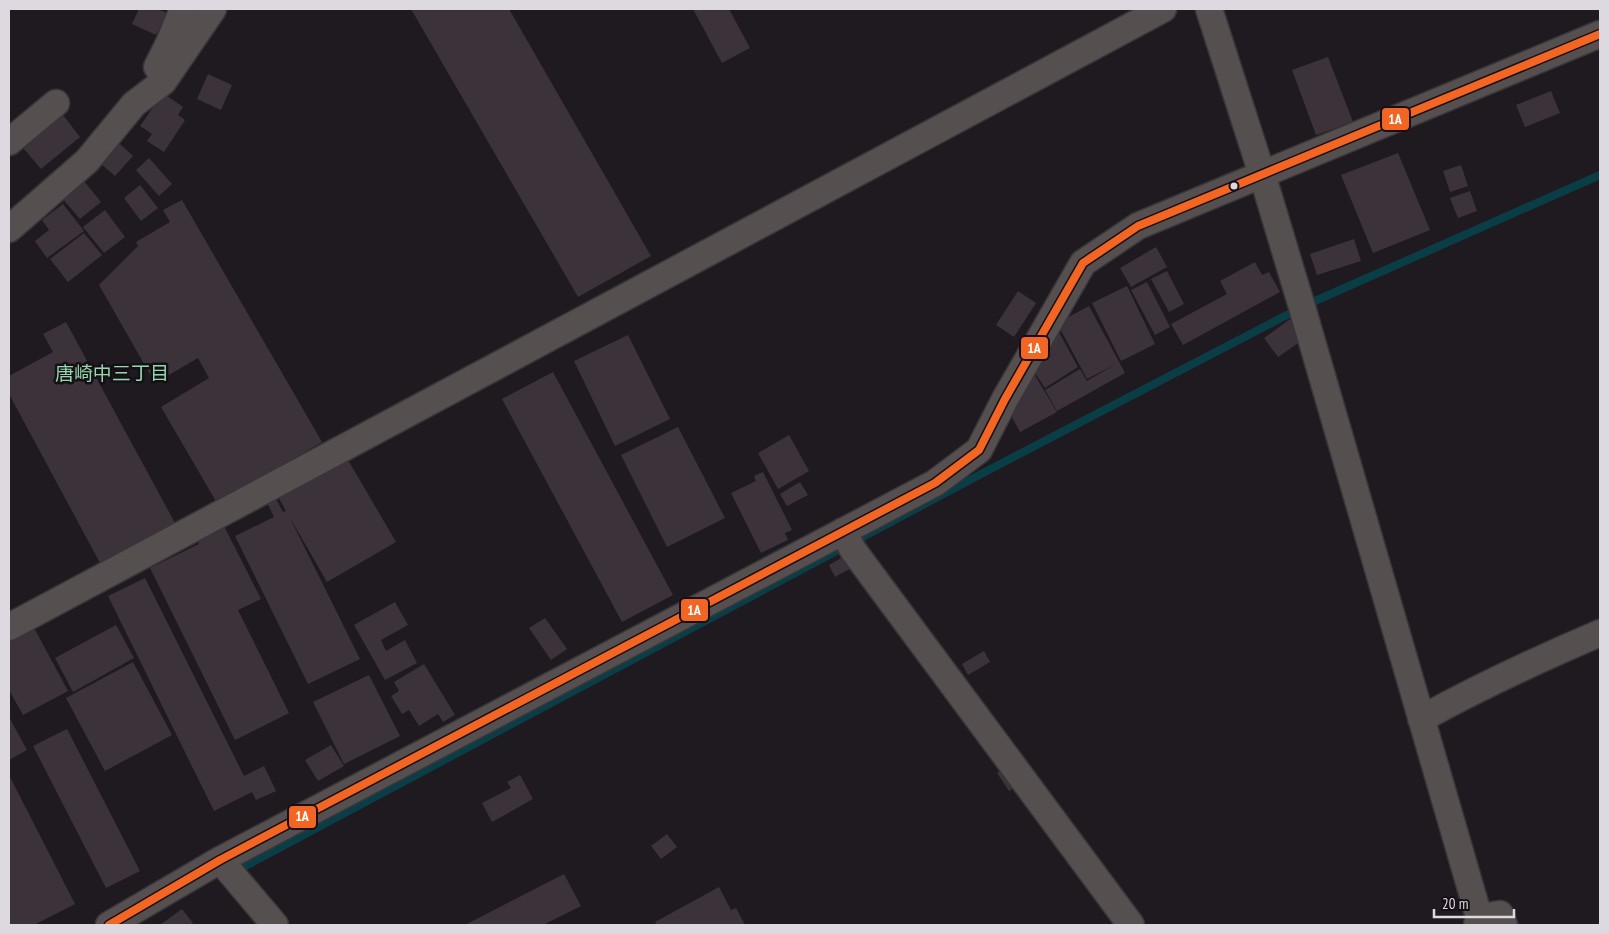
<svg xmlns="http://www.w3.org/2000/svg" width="1609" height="934" font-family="'PT Sans Narrow','Noto Sans JP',sans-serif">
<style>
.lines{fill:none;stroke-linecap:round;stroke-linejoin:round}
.stream{stroke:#0a3e47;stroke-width:8}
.building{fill:#3c333a}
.minor-casing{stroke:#39363a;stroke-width:29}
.minor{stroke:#55504f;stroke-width:26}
.bus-1-casing{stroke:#170f18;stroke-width:11}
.bus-1{stroke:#f26522;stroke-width:8}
.bus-dot{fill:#ded9e0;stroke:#170f18;stroke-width:2}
.labels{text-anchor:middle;stroke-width:5;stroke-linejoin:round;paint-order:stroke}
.neighbourhood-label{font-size:19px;fill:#93daa8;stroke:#170f18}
.line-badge{stroke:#170f18;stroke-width:2}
.badge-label{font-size:14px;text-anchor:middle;font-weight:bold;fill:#fff}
</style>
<rect width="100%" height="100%" fill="#1f1a20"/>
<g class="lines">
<path class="stream" d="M236 871 983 473 1306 305 1600 175"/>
</g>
<path class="building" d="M139 9H157L167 13 156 35 132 24Z
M411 9H509L651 256 578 297Z
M693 9H729L750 48 722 63Z
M1328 57 1353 122 1316 135 1292 70Z
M208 74 232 85 221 110 197 99Z
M1551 91 1560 113 1525 127 1516 105Z
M163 93 183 107 178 115 185 120 164 152 147 141 152 134 140 126Z
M59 110 80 137 41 169 19 143Z
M119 143 133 156 115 176 100 163Z
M1398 153 1430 230 1373 253 1341 175Z
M149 158 172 184 159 196 136 170Z
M1461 165 1468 186 1450 192 1443 171Z
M83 180 101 202 80 219 62 198Z
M140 185 158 208 141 221 124 198Z
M1470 191 1477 211 1458 218 1450 198Z
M182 200 322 442 217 503 161 407 209 378 198 358 155 383 99 285 138 246 136 242 170 222 163 210Z
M63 204 84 231 47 258 35 241 49 230 42 220Z
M105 210 125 237 104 253 83 227Z
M84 233 102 255 68 282 50 259Z
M1354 239 1361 261 1317 275 1310 254Z
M1156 247 1167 267 1131 287 1120 268Z
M1255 262 1262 275 1269 272 1280 292 1183 345 1171 324 1227 294 1220 281Z
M1167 271 1184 304 1169 312 1151 279Z
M1147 282 1170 327 1155 335 1131 290Z
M1127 286 1155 344 1121 361 1092 303Z
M1018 291 1036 303 1014 337 996 325Z
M1089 306 1125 373 1057 411 1045 390 1080 369 1087 381 1116 364 1087 379 1057 323Z
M1293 317 1307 337 1278 357 1264 338Z
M66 322 175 523 100 563 9 394V376L53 352 43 334Z
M1055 325 1078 367 1045 388 1031 367Z
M628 335 670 419 615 446 574 361Z
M1031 369 1057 412 1020 432 1008 410Z
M553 372 673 595 622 622 502 399Z
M678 427 725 518 667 547 621 455Z
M789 435 809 471 778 489 758 453Z
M344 453 396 542 327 582 289 516 360 659 308 684 235 536 274 517 267 502 275 497 283 512 286 511 276 493Z
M763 472 792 530 785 533 788 540 761 553 731 493 756 481 754 476Z
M800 482 808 495 787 506 780 494Z
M221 520 261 599 238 610 289 713 235 740 150 568 199 544 194 533Z
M850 553 857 565 835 577 829 565Z
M145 578 244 776 264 766 276 791 256 800 252 792 214 811 108 596Z
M395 602 408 625 381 640 386 651 405 640 417 663 385 680 354 625Z
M545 618 567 649 551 660 529 628Z
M116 625 134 658 73 692 55 658Z
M33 626 68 691 23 715 9 690V639Z
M984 651 990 662 968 675 962 664Z
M133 662 172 735 105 771 66 698Z
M424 664 455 715 443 722 438 714 419 726 409 710 402 714 391 696 399 691 394 682Z
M369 675 400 736 344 764 313 702Z
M9 717 27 750 9 760Z
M67 729 140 871 106 888 33 746Z
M331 745 344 766 318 781 305 760Z
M1009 764 1022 781 1009 791 997 773Z
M9 775 75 904 34 925H9Z
M520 775 533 799 492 822 482 803 511 788 507 782Z
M667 834 677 847 661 859 651 846Z
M564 874 581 906 543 925H465Z
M719 887 731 910 736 908 745 925H657L655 922Z
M182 909 193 923 190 925H160Z"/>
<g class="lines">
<defs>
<path id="minor" d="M1209 9 1262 174 1302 307 1479 917 1477 925
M157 67 169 43 183 9
M9 142 56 103
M9 229 87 161 134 104 163 82 213 9
M843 531 853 550 1131 925
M9 627 1163 9
M1421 719C1479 687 1539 659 1600 633
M220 860 275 925
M1479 917 1500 914 1504 925
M109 925 220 860 935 483 979 450 1005 399 1083 263 1138 226 1600 34"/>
</defs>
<use href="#minor" class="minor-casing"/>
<use href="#minor" class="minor"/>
<defs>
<path id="bus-1" d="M109 925 220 860 935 483 979 450 1005 399 1083 263 1138 226 1600 34"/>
</defs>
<use href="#bus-1" class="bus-1-casing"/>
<use href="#bus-1" class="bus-1"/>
</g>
<circle class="bus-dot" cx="1234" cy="186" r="4.5"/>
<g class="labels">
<g class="neighbourhood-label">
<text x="112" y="380">唐崎中三丁目</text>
</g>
</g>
<g class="line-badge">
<rect x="1381" y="107" width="29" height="24" rx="5" fill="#f26522"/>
<rect x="1020" y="336" width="29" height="24" rx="5" fill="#f26522"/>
<rect x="680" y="598" width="29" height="24" rx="5" fill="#f26522"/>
<rect x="288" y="805" width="29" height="24" rx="5" fill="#f26522"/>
</g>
<g class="badge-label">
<text x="1395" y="124">1A</text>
<text x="1034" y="353">1A</text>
<text x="694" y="615">1A</text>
<text x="302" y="821">1A</text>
</g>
<rect width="1609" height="934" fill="none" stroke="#ded9e0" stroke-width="20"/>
<path d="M1434 909v8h80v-8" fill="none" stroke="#ded9e0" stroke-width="2.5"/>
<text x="1442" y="909" font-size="15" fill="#ded9e0" stroke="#170f18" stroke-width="4" paint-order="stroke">20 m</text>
</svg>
